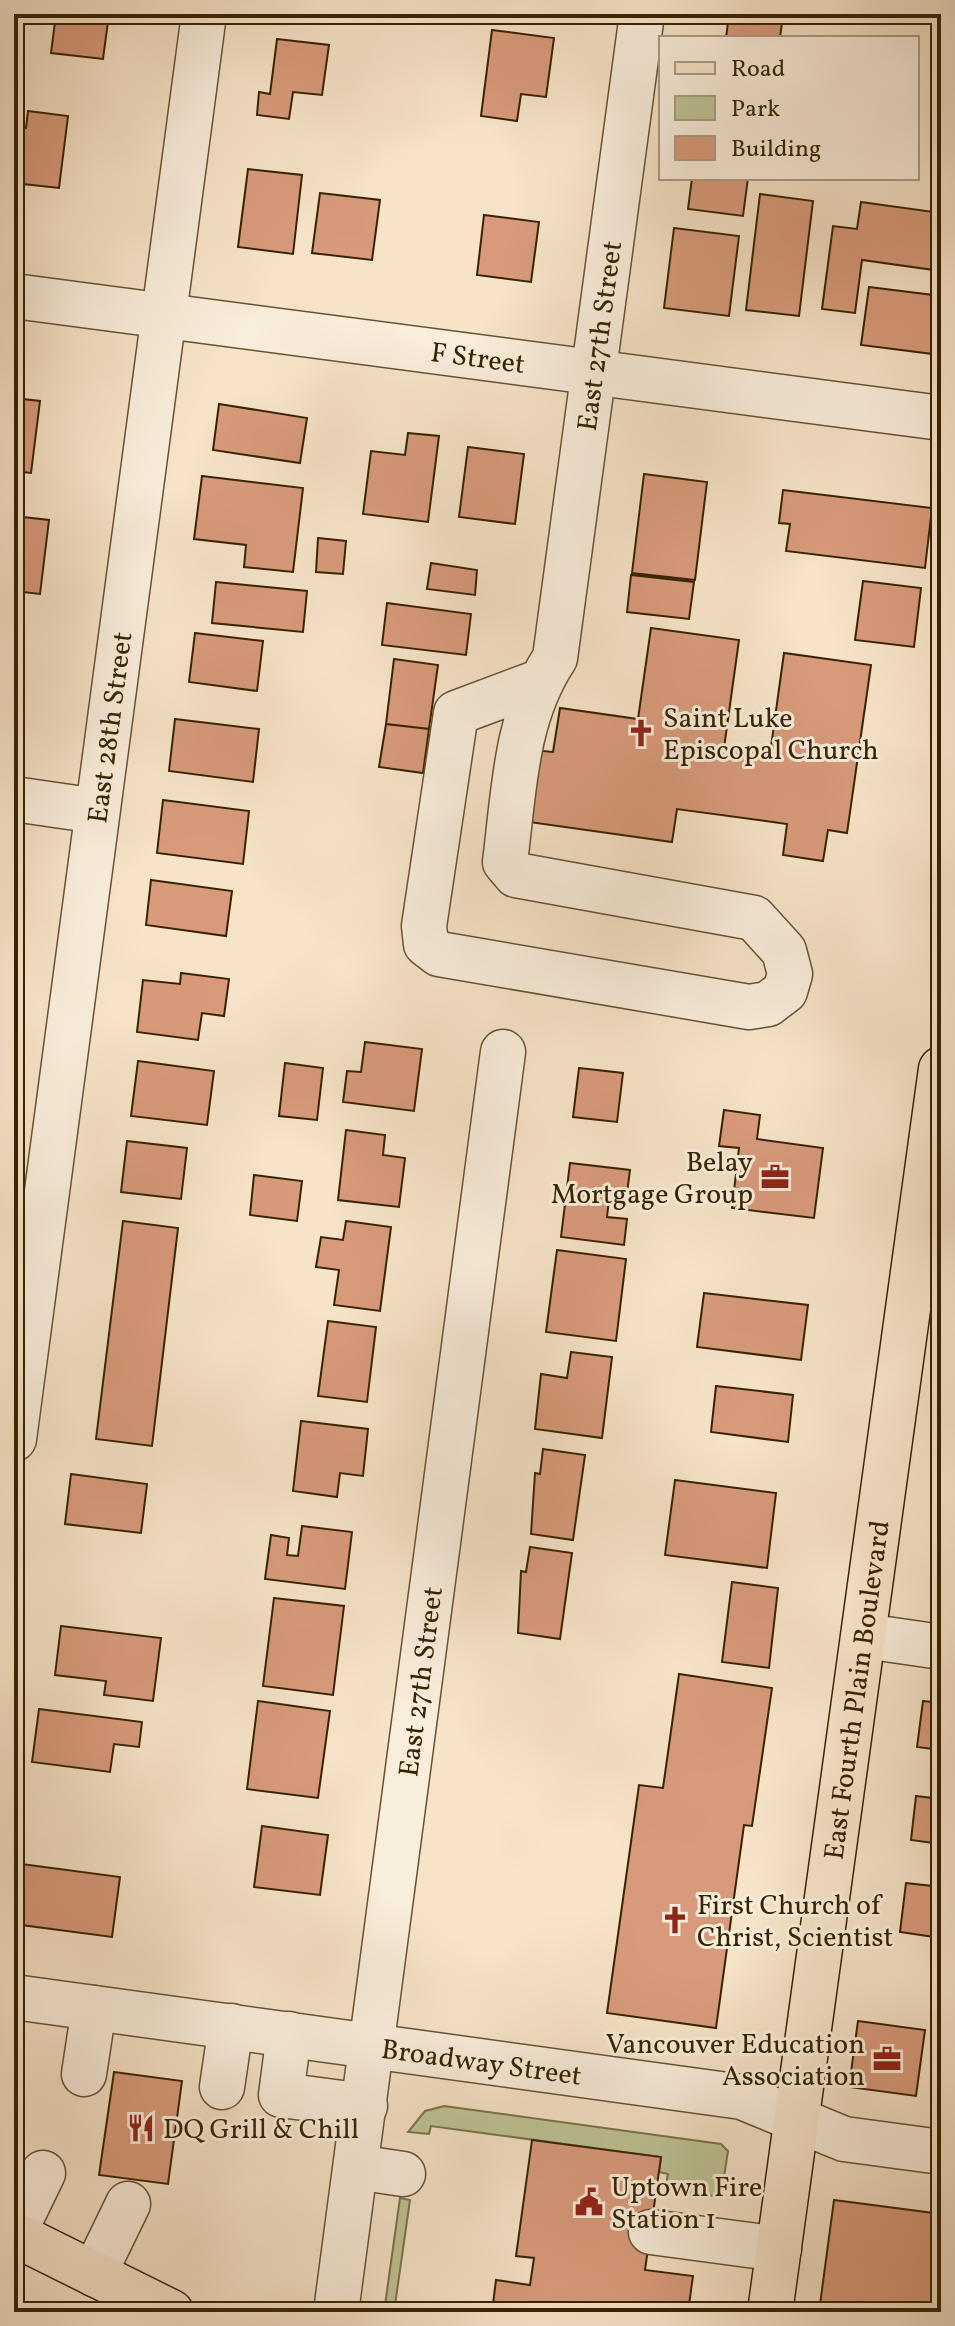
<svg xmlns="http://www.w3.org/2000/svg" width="955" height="2326" font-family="Vollkorn,serif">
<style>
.green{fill:#bec394;stroke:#7a734a;stroke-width:2}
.building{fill:#d89a7b;stroke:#372301;stroke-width:2}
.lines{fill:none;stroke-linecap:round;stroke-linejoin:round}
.minor-casing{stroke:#675333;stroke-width:47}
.major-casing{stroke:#372301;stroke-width:47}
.minor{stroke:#f9eddb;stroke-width:44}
.major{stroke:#f6e3c8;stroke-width:44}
.labels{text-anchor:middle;stroke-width:6;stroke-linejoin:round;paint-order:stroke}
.street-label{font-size:28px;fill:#372301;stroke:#f9eddb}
.poi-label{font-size:28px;fill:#372301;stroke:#f9eddb;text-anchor:start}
</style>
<rect width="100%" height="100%" fill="#f6e3c8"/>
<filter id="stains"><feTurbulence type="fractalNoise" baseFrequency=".0025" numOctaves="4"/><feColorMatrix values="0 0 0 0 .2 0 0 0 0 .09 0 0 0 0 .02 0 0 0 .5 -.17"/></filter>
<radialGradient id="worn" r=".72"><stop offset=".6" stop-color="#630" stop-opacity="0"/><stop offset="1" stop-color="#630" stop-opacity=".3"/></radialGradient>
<path class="green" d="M444 2106 721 2144 728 2151 721 2197 665 2189 668 2174 659 2172 661 2157 431 2126 429 2134 408 2132 425 2111Z
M400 2198 410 2200 394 2312H384Z"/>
<path class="building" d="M56 14H109L103 59 51 53Z
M729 14H783L780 38H726Z
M492 30 554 38 546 97 521 94 517 121 481 116Z
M277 39 329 45 322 95 293 92 289 119 257 115 259 92 270 94Z
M28 111 68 116 59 188 14 183V127L26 128Z
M248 169 302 175 293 254 238 247Z
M692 178H748L743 216 688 209Z
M320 193 380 200 372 260 312 253Z
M760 194 813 201 799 316 746 310Z
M861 202 941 213V271L862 260 855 313 822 309 833 226 857 229Z
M484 215 539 222 531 282 477 275Z
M674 228 739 236 729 316 664 308Z
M869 287 941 296V355L861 345Z
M14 398 40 401 31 473 14 471Z
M219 404 307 418 300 463 213 450Z
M408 433 439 436 428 522 363 514 371 451 405 455Z
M468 447 524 454 515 524 459 517Z
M644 474 707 482 695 580 632 573Z
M202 476 303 488 293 572 244 567 246 545 194 539Z
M783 490 932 508 925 568 786 551 790 524 779 523Z
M14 516 49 520 40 594 14 591Z
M318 538 346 541 343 574 316 572Z
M431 563 477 570 475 595 427 589Z
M631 575 694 582 689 619 627 612Z
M863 581 921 588 914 647 855 640Z
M216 582 307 591 303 632 212 623Z
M387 603 471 614 466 655 382 645Z
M651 628 739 640 724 748 770 754 784 653 871 665 847 833 828 830 823 861 783 855 787 824 677 809 672 842 522 821 532 750 553 752 560 708 638 719Z
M195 633 263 641 257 691 189 682Z
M394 659 438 665 429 729 386 724Z
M175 719 259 729 253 782 169 771Z
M386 724 429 729 423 773 379 767Z
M163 800 249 811 243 864 157 853Z
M151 880 232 891 226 936 146 925Z
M181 973 229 979 224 1016 202 1013 198 1040 137 1032 143 980 180 984Z
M365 1042 422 1049 414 1111 343 1102 347 1071 361 1072Z
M138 1061 214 1071 207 1125 131 1116Z
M285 1063 323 1068 317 1120 279 1116Z
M579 1068 623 1073 617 1122 573 1117Z
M724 1110 760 1115 757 1139 823 1148 814 1218 732 1208 739 1148 719 1146Z
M346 1130 385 1135 383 1155 405 1158 399 1207 338 1200Z
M127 1141 187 1148 181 1199 121 1192Z
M570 1163 630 1170 627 1193 610 1191 607 1217 627 1219 624 1245 561 1237Z
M254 1175 302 1181 297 1221 250 1215Z
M123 1221 178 1228 152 1446 96 1439Z
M346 1221 391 1227 380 1311 334 1305 339 1270 316 1267 321 1237 343 1240Z
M557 1250 626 1259 616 1341 546 1332Z
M704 1293 808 1305 801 1360 697 1347Z
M328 1321 376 1327 367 1402 318 1396Z
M571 1352 612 1357 602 1438 535 1429 541 1374 567 1378Z
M716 1386 793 1395 788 1442 711 1432Z
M301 1421 368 1429 363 1476 340 1473 337 1497 293 1491Z
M543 1449 585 1455 573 1540 531 1534 535 1473 540 1474Z
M71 1474 147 1484 141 1533 65 1524Z
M675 1480 776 1493 767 1568 665 1555Z
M302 1526 352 1532 345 1589 265 1579 271 1535 289 1538 287 1555 298 1556Z
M530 1547 572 1553 560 1639 518 1633 521 1571 526 1572Z
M732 1582 778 1588 769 1668 722 1662Z
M274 1598 344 1606 333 1695 263 1686Z
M61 1626 161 1638 153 1701 104 1695 106 1681 55 1675Z
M679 1674 772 1688 752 1826 744 1825 716 2028 607 2013 639 1785 663 1788Z
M258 1701 330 1711 318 1798 247 1789Z
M923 1701 941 1703V1750L917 1747Z
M39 1709 142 1722 139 1747 114 1744 110 1772 32 1762Z
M916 1796 941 1799V1844L911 1840Z
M262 1826 328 1835 320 1895 254 1887Z
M14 1863 120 1877 112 1937 14 1924Z
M906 1883 941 1887V1938L900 1932Z
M858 2021 925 2030 916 2096 849 2087Z
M114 2072 182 2081 168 2184 99 2175Z
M532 2140 661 2157 645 2270 693 2276 688 2312H492L496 2280 530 2285 534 2258 516 2256Z
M834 2200 941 2214V2312H819Z"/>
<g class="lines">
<defs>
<g id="minor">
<path id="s1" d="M14 296 941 418"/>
<path id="s2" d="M539 682 456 713 424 926 426 944 439 954 749 1007 768 1004 785 991 790 974 784 951 754 918 516 875 505 862C514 792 515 718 555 658L642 14"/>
<path d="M14 799 97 811"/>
<path id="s3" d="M14 1439 204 14"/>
<path d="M865 1636 941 1647"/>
<path id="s4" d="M14 1997 742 2097 844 2139 941 2152"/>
<path d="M289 2034 281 2095 365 2106"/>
<path d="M84 2074 94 2008"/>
<path d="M222 2087 231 2026"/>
<path d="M356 2167 403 2174"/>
<path d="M651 2232 779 2249"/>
<path d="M14 2233 43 2173"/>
<path d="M94 2274 128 2204"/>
<path id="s5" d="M336 2312 503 1052"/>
</g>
<g id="major">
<path d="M14 2234 171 2312"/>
<path id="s6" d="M770 2312 941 1069"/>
</g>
</defs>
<use href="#minor" class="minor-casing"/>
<use href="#major" class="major-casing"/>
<use href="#minor" class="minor"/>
<use href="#major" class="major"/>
</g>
<defs>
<symbol id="church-bare" viewBox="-9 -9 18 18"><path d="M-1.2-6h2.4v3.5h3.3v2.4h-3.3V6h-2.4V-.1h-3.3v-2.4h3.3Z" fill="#8f2418" stroke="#f9eddb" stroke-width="2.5" paint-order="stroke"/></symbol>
<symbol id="office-bare" viewBox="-9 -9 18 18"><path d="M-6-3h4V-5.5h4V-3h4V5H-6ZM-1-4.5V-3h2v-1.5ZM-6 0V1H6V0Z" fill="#8f2418" stroke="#f9eddb" stroke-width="2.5" paint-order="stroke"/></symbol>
<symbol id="restaurant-bare" viewBox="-9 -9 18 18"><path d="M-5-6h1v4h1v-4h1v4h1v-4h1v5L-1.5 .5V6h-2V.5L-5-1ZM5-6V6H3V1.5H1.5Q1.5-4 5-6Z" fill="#8f2418" stroke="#f9eddb" stroke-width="2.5" paint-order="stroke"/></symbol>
<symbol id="civic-bare" viewBox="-9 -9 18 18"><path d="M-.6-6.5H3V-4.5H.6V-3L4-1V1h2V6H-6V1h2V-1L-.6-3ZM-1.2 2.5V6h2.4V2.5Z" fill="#8f2418" stroke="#f9eddb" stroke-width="2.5" paint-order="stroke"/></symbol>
</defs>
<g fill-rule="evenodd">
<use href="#church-bare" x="621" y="713" width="40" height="40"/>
<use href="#office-bare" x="755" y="1157" width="40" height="40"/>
<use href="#church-bare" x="655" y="1900" width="40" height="40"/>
<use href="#office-bare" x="867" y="2039" width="40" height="40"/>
<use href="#restaurant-bare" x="121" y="2108" width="40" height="40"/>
<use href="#civic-bare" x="569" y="2182" width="40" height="40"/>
</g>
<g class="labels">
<g class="street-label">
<text dy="10" stroke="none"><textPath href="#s2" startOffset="1576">East 27th Street</textPath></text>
<text dy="10" stroke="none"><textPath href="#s1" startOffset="468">F Street</textPath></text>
<text dy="10" stroke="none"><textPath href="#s3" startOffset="718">East 28th Street</textPath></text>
<text dy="10" stroke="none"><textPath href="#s5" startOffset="636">East 27th Street</textPath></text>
<text dy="10" stroke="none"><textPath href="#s6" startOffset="628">East Fourth Plain Boulevard</textPath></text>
<text dy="10" stroke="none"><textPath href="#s4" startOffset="472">Broadway Street</textPath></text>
</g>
<g class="poi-label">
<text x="663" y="727">Saint Luke<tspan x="663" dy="32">Episcopal Church</tspan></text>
<text x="753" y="1171" text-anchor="end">Belay<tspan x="753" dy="32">Mortgage Group</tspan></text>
<text x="697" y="1914">First Church of<tspan x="697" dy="32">Christ, Scientist</tspan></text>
<text x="865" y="2053" text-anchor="end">Vancouver Education<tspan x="865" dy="32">Association</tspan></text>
<text x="163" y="2138">DQ Grill &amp; Chill</text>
<text x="611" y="2196">Uptown Fire<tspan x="611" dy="32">Station 1</tspan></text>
</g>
</g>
<rect width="955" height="2326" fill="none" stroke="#f6e3c8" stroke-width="48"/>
<rect x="16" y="16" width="923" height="2294" fill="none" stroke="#372301" stroke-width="4"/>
<rect x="24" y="24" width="907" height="2278" fill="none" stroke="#372301" stroke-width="2"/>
<rect x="659" y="36" width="260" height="144" fill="#f9eddb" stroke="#ab9c84" stroke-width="2"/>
<rect x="675" y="62" width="40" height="12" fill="#f6e3c8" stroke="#ab9c84" stroke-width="2"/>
<text x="731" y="76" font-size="24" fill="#372301">Road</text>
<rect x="675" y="96" width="40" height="24" fill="#bec394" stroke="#ab9c84" stroke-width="2"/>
<text x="731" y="116" font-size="24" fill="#372301">Park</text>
<rect x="675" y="136" width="40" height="24" fill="#d89a7b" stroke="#ab9c84" stroke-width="2"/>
<text x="731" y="156" font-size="24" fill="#372301">Building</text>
<rect width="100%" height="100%" filter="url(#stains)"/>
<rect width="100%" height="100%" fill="url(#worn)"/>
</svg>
